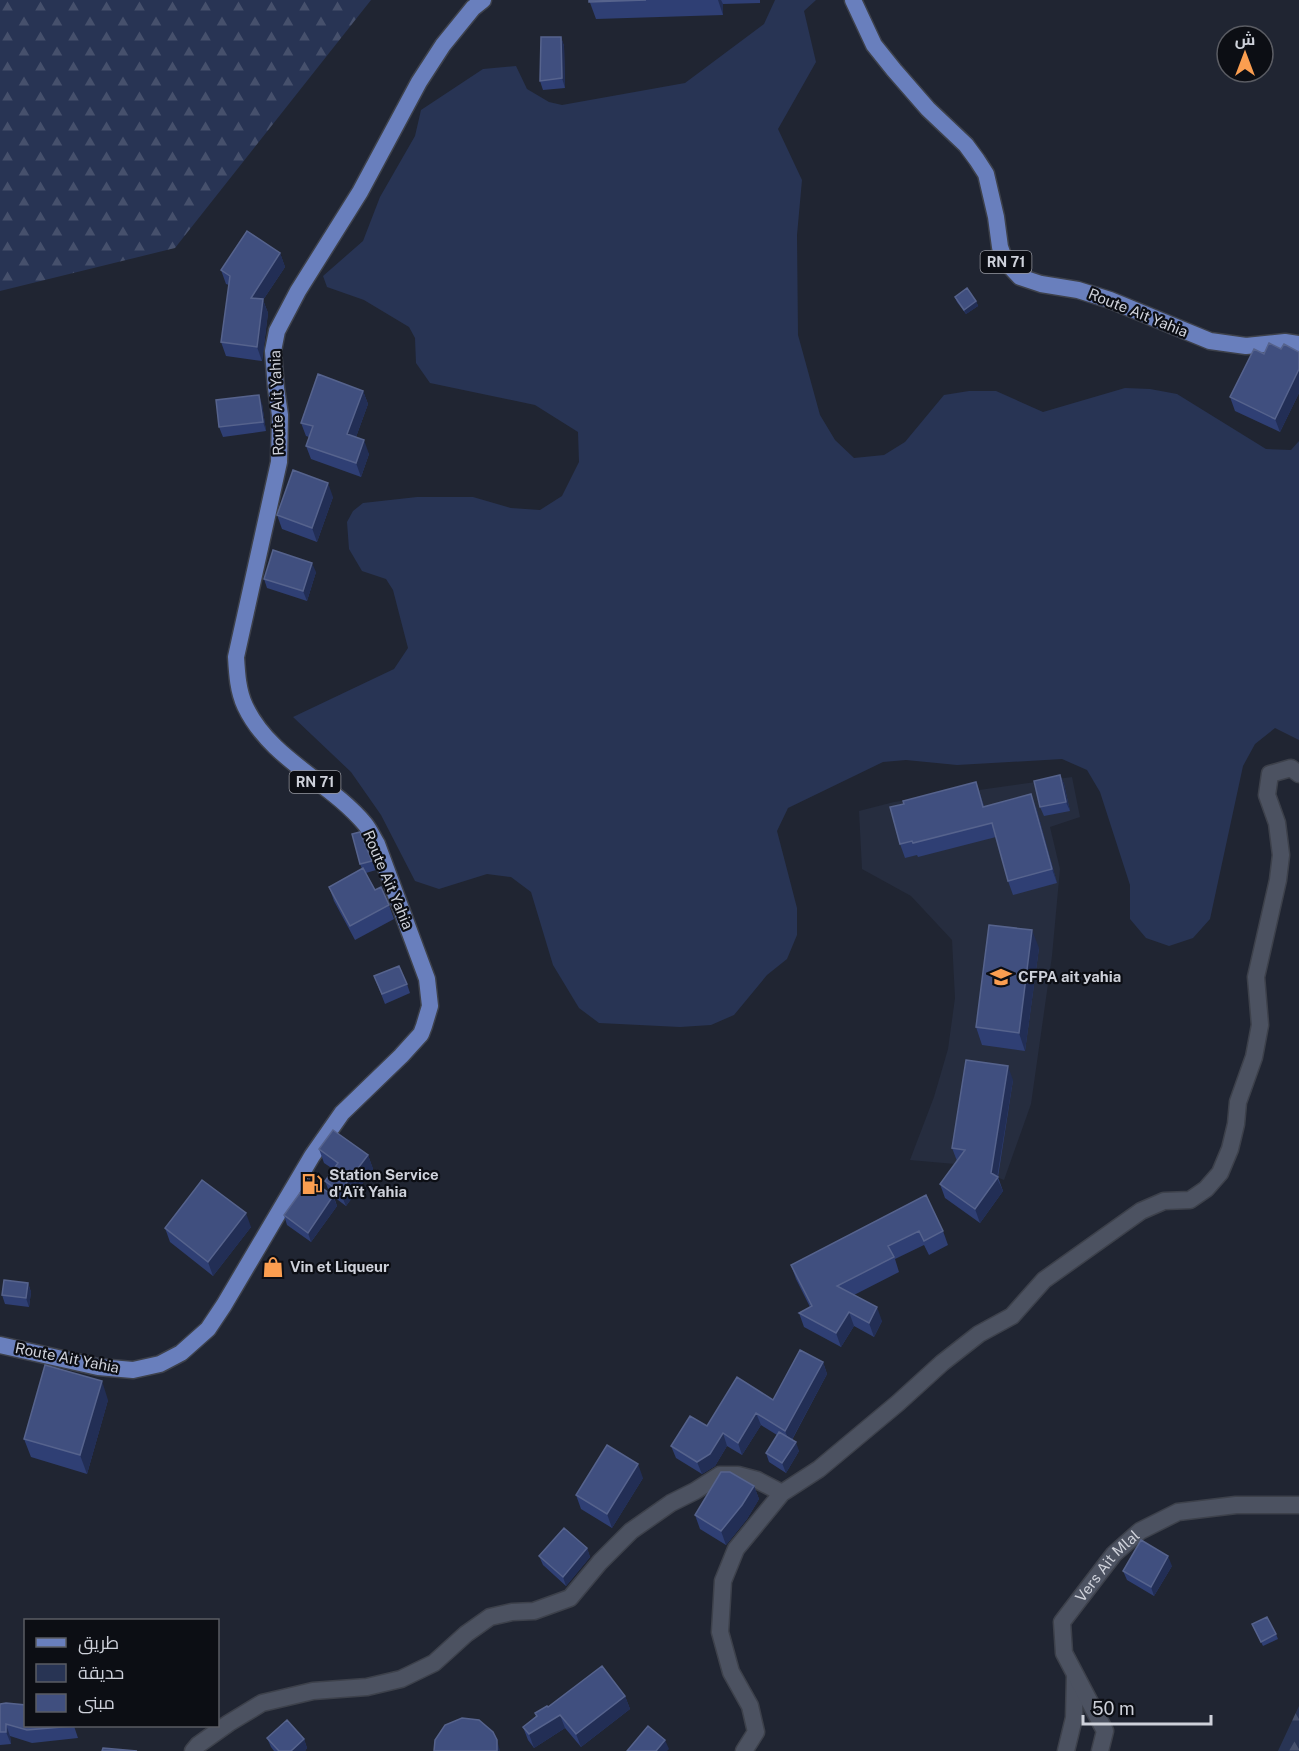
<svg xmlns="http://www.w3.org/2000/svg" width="1299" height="1751" font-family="'Public Sans',Cairo,sans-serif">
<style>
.built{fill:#262d3f}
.green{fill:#283454}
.forest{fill:url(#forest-firs)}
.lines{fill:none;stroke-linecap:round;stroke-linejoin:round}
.minor-casing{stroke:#3d414b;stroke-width:19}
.tertiary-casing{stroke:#3d414b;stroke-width:19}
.primary-casing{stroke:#3d414b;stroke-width:19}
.minor{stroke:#4c5261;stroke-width:16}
.tertiary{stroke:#4c5261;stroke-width:16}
.primary{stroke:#697fbd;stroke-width:16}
.wall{fill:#2f3f74}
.shaded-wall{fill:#222e55}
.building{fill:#404f7f;stroke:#56638d;stroke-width:1.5}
.labels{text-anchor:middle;stroke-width:4.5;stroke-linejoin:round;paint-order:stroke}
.shield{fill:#0c0e14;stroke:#94969f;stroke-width:1.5}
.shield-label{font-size:14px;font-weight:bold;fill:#ced1da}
.street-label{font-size:15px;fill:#ced1da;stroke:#0c0e14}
.poi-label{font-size:15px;font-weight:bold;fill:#ced1da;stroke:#0c0e14;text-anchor:start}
</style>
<defs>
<pattern id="forest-firs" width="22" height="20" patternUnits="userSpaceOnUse" patternTransform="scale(1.5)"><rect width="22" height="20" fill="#283454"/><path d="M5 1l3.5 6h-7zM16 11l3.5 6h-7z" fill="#46506c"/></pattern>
</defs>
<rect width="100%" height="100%" fill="#202532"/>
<path class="built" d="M1072 777 1080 817 1050 827 1060 869 1052 956 1031 1104 1004 1180 966 1165 910 1160 934 1097 948 1049 955 998 952 940 911 896 862 869 859 811 894 802Z"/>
<path class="green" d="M775 0H816L804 11 816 62 778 129 802 180 797 235 798 335 820 415 835 440 854 458 884 455 905 442 944 395 969 391H996L1043 412 1125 388 1150 389 1177 394 1266 449 1291 450 1299 441V740L1275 728 1255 744 1243 766 1210 919 1193 938 1169 946 1146 938 1130 919V885L1100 792 1087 770 1062 759 957 765 906 760 883 762 788 808 777 831 797 908V935L787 959 767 975 734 1015 711 1025 680 1027 599 1023 579 1008 553 965 531 892 511 877 487 874 439 889 415 881 381 815 351 772 293 717 394 669 408 648 393 590 386 579 362 571 349 549 347 522 353 511 363 503 417 497H473L511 508 540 510 562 496 579 462 578 432 535 405 430 383 416 363 415 338 409 327 364 300 327 287 323 276 363 241 380 197 415 136 421 110 483 69 516 66 527 89 549 102 562 105 685 83 764 24Z"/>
<path class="forest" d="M0 0H371L175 248 0 291Z
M1299 1706V1751H1278Z"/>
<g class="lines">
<defs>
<path id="minor" d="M193 1751 198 1745 229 1723 262 1703 313 1691 367 1687 401 1679 434 1663 466 1634 490 1617 512 1612 534 1611 570 1598 600 1562 631 1531 671 1503 695 1491 720 1475H738L757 1480 782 1493
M744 1751 756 1732 750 1706 731 1672 720 1632 723 1581 736 1549 782 1493 819 1469 898 1403 942 1363 979 1334 1012 1316 1044 1280 1141 1211 1164 1201 1190 1200 1206 1189 1220 1173 1230 1149 1236 1124 1238 1102 1254 1057 1260 1025 1256 977 1278 880 1281 855 1277 823 1267 795 1270 774 1291 768 1299 774
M1066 1751 1074 1718 1075 1677"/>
<g id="tertiary">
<path id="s1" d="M1100 1751 1105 1731 1064 1653 1062 1622 1114 1554 1140 1531 1178 1512 1236 1505H1299"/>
</g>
<path id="primary" d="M853 0 874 45 894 70 928 109 966 145 977 160 986 174 996 217 1000 247 1005 261 1020 277 1041 284 1078 290 1110 300 1210 341 1246 346 1285 342 1299 344
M0 1345 98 1367 133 1370 160 1364 181 1353 208 1329 224 1305 312 1156 342 1113 401 1056 421 1034 424 1026 430 1006 427 979 377 844C373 838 370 830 365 824 329 781 270 759 245 706 238 691 237 674 236 657L279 462 280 415 276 388 273 351 277 331 298 291 360 192 419 82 443 45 473 8 483 0"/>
</defs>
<use href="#minor" class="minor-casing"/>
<use href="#tertiary" class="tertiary-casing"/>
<use href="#primary" class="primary-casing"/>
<use href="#minor" class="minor"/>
<use href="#tertiary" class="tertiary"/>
<use href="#primary" class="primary"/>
</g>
<path class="wall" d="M589 0H760V3L723 4V15L596 19Z
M561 37 564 46 565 88 543 90 540 81Z
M280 253 285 267 263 300 268 313 262 361 226 356 221 342 229 285 226 284 221 270Z
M955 297 976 301 978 306 966 314 957 302Z
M1299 352V393L1280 432 1235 411 1230 397 1264 354Z
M363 391 368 404 356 437 369 454 361 477 311 459 306 446 309 437 306 436 301 423Z
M262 404 266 431 223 437 219 427Z
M333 497 317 542 282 529 277 515Z
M316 572 307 601 267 588 264 579Z
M1060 775 1064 784 1070 811 1044 816 1040 807Z
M976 782 984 806 1036 807 1057 883 1013 895 1008 881 996 837 918 857 917 855 905 858 900 844 904 804Z
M372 861 376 870 366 873 375 890 389 905 394 919 355 940 334 901 329 887 362 869 360 864Z
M1039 948 1025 1051 982 1045 976 1027Z
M374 976 407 984 410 993 385 1004Z
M1013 1080 998 1177 1003 1191 980 1223 945 1198 940 1184 957 1161 952 1148Z
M319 1149 368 1155 373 1169 346 1206 334 1197 337 1206 311 1242 287 1225 284 1215 330 1194 325 1181 333 1169 324 1163Z
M926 1195 943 1231 948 1245 929 1255 924 1245 895 1259 899 1272 854 1295 882 1321 874 1337 854 1326 841 1347 804 1327 799 1313 810 1307 796 1279 791 1265Z
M251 1227 213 1276 170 1242 165 1228Z
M28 1283 31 1292 29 1307 5 1304 2 1295Z
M823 1362 827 1374 792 1440 799 1451 786 1473 769 1462 766 1453 777 1435 761 1425 742 1455 727 1446 715 1466 702 1474 676 1458 671 1446 707 1426 773 1400Z
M108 1400 87 1474 31 1457 24 1439Z
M643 1478 612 1528 581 1509 576 1495Z
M754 1486 759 1499 747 1519 726 1545 700 1529 695 1515Z
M587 1548 590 1557 566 1586 543 1565 539 1556Z
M1172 1566 1154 1596 1127 1580 1123 1571Z
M1252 1624 1276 1634 1278 1639 1263 1646Z
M625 1696 630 1709 581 1747 565 1728 534 1748 528 1740 523 1727 536 1716 535 1713 548 1707Z
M0 1704 26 1725 74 1726 78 1738 32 1743 10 1736 11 1744 0 1745Z
M267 1738 304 1739 307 1748 305 1751H274L271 1747Z"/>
<path class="shaded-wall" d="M718 0H721L723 4V15Z
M561 37 564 46 565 88 562 78Z
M280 253 285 267 263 300 268 313 262 361 257 347 251 298Z
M976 301 978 306 966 314 964 310Z
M1299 369V393L1280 432 1275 419Z
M363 391 368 404 352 448 347 434Z
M259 395 262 404 266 431 263 422Z
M364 440 369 454 361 477 356 463Z
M328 483 333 497 317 542 312 528Z
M312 563 316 572 307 601 303 591Z
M1060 775 1064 784 1070 811 1066 802Z
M976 782 981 796 988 820 983 807Z
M1031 794 1036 807 1057 883 1052 869Z
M1032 930 1039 948 1025 1051 1019 1033Z
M1008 1066 1013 1080 997 1178 1003 1191 980 1223 975 1209 991 1173Z
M368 1155 373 1169 346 1206 340 1192Z
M333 1196 337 1206 311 1242 308 1233Z
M246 1213 251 1227 213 1276 208 1262Z
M28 1283 31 1292 29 1307 26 1298Z
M877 1307 882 1321 874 1337 869 1323Z
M849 1312 854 1326 841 1347 836 1333Z
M823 1362 827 1374 790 1443 785 1431Z
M102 1381 108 1400 87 1474 80 1455Z
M756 1413 761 1425 742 1455 738 1443Z
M723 1433 727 1446 715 1466 702 1474 697 1462Z
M796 1442 799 1451 786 1473 782 1463Z
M638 1464 643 1478 612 1528 607 1514Z
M754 1486 759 1499 747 1519 726 1545 721 1531Z
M587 1548 590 1557 566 1586 563 1577Z
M1168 1556 1172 1566 1154 1596 1151 1587Z
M625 1696 630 1709 581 1747 576 1734Z
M560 1715 565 1728 534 1748 529 1734Z
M6 1724 10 1736 11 1744 6 1732Z
M304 1739 307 1748 305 1751H291Z
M497 1740 500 1751H497Z
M665 1740 669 1749 667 1751H656Z"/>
<path class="building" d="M589 0H646L589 2Z
M541 37H561L562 78 540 81Z
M247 231 280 253 251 298 263 299 257 347 221 342 230 276 221 270Z
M967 288 976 301 964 310 955 297Z
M1269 343 1281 349 1284 344 1299 352V369L1275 419 1230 397 1254 349 1264 354Z
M318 374 363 391 347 434 364 440 356 463 306 446 313 426 301 423Z
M259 395 263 422 219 427 216 400Z
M293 470 328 483 312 528 277 515Z
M273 550 312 563 303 591 264 579Z
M1060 775 1066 802 1040 807 1034 781Z
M976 782 983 807 1031 794 1052 869 1008 881 992 823 913 843 912 841 900 844 890 807 904 804 903 801Z
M360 832 372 861 360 864 352 834Z
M363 868 375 890 381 887 389 905 350 926 329 887Z
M989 925 1032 930 1019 1033 976 1027Z
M399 966 407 984 382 994 374 976Z
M966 1060 1008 1066 991 1173 998 1177 975 1209 940 1184 965 1150 952 1148Z
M333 1130 368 1155 340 1192 325 1181 338 1163 319 1149Z
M310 1179 333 1196 308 1233 284 1215Z
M202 1180 246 1213 208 1262 165 1228Z
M926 1195 943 1231 924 1241 919 1231 888 1246 894 1257 837 1286 877 1307 869 1323 849 1312 836 1333 799 1313 812 1306 791 1265Z
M4 1280 28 1283 26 1298 2 1295Z
M800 1350 823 1362 785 1431 756 1413 738 1443 723 1433 710 1454 697 1462 671 1446 690 1416 707 1426 737 1377 773 1400Z
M45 1365 102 1381 80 1455 24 1439Z
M779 1432 796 1442 782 1463 766 1453Z
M607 1445 638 1464 607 1514 576 1495Z
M721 1472H730L754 1486 742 1505 721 1531 695 1515Z
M564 1528 587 1548 563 1577 539 1556Z
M1141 1540 1168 1556 1151 1587 1123 1571Z
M1267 1617 1276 1634 1261 1642 1252 1624Z
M602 1666 625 1696 576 1734 560 1715 529 1734 523 1727 537 1716 535 1713 547 1706 548 1707Z
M6 1703 26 1705V1725L74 1726 27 1730 6 1724V1732H0V1704Z
M462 1718 479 1720 493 1732 497 1740V1751H434L435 1740 445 1725Z
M287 1720 304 1739 291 1751H279L267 1738Z
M648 1726 665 1740 656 1751H627Z
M103 1748 137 1751H102Z"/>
<defs>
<symbol id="university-bare" viewBox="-9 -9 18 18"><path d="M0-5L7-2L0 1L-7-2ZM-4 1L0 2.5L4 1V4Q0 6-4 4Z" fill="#fb9e50" stroke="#0c0e14" stroke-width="2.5" paint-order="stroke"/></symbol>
<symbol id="fuel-bare" viewBox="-9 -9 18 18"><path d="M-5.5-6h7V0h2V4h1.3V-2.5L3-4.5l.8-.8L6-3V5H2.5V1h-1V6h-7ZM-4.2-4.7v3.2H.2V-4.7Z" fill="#fb9e50" stroke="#0c0e14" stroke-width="2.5" paint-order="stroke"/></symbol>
<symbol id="shop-bare" viewBox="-9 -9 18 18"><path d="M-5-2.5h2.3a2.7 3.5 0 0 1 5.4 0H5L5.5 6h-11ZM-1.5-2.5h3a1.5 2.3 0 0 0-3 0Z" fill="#fb9e50" stroke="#0c0e14" stroke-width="2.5" paint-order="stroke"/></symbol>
</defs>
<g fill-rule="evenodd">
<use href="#university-bare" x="986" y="962" width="30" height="30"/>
<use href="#fuel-bare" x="297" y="1169" width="30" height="30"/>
<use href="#shop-bare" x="258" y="1252" width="30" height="30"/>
</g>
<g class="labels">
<g class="shield">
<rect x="980.5" y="251" width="51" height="22" rx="4.5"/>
<rect x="289.5" y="771" width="51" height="22" rx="4.5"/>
</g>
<g class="shield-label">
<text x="1006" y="267">RN 71</text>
<text x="315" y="787">RN 71</text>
</g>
<g class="street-label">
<text transform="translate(1138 313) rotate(22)" y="5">Route Ait Yahia</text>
<text transform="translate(277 403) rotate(-92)" y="5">Route Ait Yahia</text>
<text transform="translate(388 880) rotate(67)" y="5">Route Ait Yahia</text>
<text transform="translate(67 1358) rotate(11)" y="5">Route Ait Yahia</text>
<text dy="5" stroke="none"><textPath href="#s1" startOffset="212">Vers Ait Mlal</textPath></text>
</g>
<g class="poi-label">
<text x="1018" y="982">CFPA ait yahia</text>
<text x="329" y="1180">Station Service<tspan x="329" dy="17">d'Aït Yahia</tspan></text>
<text x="290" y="1272">Vin et Liqueur</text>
</g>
</g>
<rect x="24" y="1619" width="195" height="108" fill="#0c0e14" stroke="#5a5c63" stroke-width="1.5"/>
<rect x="36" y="1638" width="30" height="9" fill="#697fbd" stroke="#5a5c63" stroke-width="1.5"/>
<text x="78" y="1649" font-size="18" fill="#ced1da">طريق</text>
<rect x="36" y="1664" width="30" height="18" fill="#283454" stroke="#5a5c63" stroke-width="1.5"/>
<text x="78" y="1679" font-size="18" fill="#ced1da">حديقة</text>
<rect x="36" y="1694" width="30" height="18" fill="#404f7f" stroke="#5a5c63" stroke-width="1.5"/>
<text x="78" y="1709" font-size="18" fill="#ced1da">مبنى</text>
<g transform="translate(1245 54)"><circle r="28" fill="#0c0e14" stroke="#5a5c63" stroke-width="1.5"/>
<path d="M0-4.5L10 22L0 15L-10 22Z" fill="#fb9e50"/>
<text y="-9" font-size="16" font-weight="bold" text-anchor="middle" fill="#ced1da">ش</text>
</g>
<path d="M1083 1715v9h128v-9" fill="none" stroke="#ced1da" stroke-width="3"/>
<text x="1092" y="1715" font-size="18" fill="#ced1da" stroke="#0c0e14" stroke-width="4.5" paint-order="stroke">50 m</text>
</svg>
